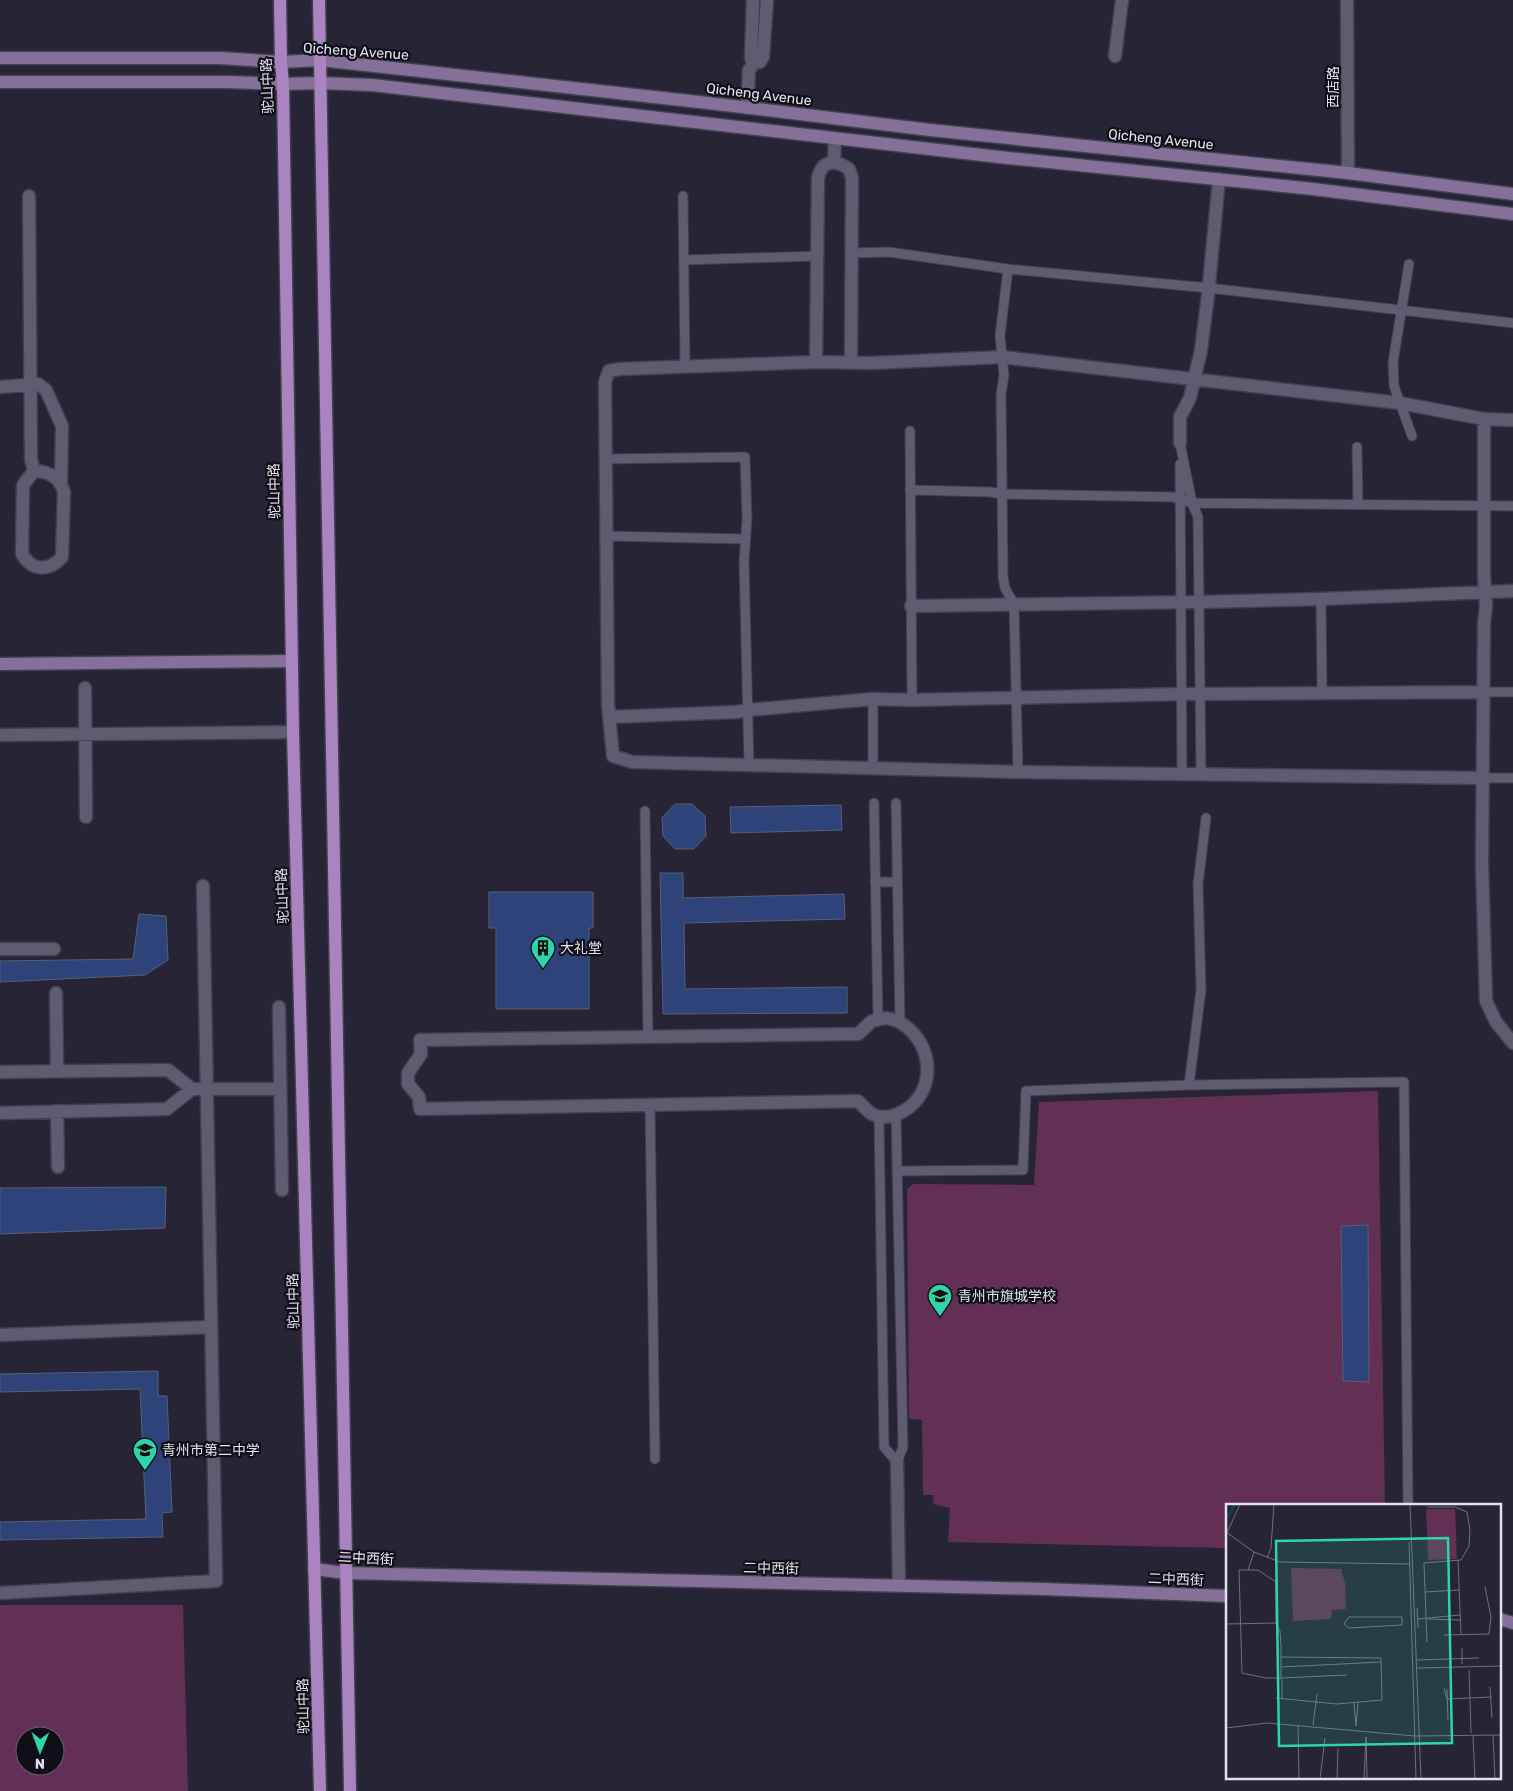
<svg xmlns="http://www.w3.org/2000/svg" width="1513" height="1791" font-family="Rubik,'Noto Sans SC',sans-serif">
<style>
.green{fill:#632f54;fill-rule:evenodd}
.building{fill:#2f437b;stroke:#576073}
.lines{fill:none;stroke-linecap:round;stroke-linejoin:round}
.lane-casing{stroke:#42404f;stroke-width:11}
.street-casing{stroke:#42404f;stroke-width:15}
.secondary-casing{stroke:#42404f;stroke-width:15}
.primary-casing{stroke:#42404f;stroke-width:15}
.lane{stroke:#5f5c71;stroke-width:9}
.street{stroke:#5f5c71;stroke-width:12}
.secondary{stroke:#847099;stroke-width:12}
.primary{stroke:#aa83c1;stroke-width:12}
.labels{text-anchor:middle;stroke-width:4.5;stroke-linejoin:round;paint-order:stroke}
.street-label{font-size:14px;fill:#e1e0ec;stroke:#100f17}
.poi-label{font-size:14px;fill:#e1e0ec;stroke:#100f17;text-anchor:start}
.inset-river{fill:none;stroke:#0d4163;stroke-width:2.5}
.inset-road{fill:none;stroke:#716f7f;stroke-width:1}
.view{fill:#30d4aa;fill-opacity:0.15;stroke:#30d4aa;stroke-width:2.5}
.inset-edge{fill:none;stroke:#e1e0ec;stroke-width:2.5}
</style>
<rect width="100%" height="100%" fill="#272436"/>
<path class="green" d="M1378 1091 1385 1505H1227V1548L948 1542 950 1508 933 1504 934 1495H923L922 1420 909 1419 907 1189 913 1184 1034 1185 1039 1102Z
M0 1605H183L188 1791H0ZM25 1736H55V1766H25Z"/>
<path class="building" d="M675 804H692L705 816 706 836 694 849H675L663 836 662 818Z
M841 805 842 830 731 833 730 807Z
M660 873H683V898L844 894 845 919 684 923 685 989 847 987V1013L663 1014Z
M489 892H593V928H589V1009H496V928H489Z
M139 914 166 916 168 960 145 975 0 982V961L133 959Z
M166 1187 165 1228 0 1234V1188Z
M1368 1225 1369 1382 1343 1381 1341 1226Z
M158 1371V1396H167L172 1512 162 1513 163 1537 0 1540V1522L146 1519 140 1389 0 1392V1374Z"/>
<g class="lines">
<defs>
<path id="lane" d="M683 196 685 366
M852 253 889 252 1008 269 1209 288 1513 323
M684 260 817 256
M1409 264 1393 362 1394 386 1412 436
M1008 269 1000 336 1004 375 1001 395 1003 577 1005 588 1014 604 1018 772
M910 431 912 700
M1180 443 1192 503 1198 517 1201 774
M1357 447 1358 505
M605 459 745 457 747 519 744 561 749 765
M1180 464 1182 774
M910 490 990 492 1002 494 1173 497 1192 503 1513 506
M606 536 745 539
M1321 599 1322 694
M1483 692H1513
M873 699V768
M1482 778H1513
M874 803 878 1019
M896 803 900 1022
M645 811 648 1037
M875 882H897
M1189 1085 1201 990 1198 884 1206 818
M650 1105 655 1459
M879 1116 884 1447 897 1462 903 1447 896 1115
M898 1171 1023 1170 1026 1091 1189 1085 1404 1082 1408 1505"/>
<path id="street" d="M753 0 751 58 752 61 760 62 763 57 767 0
M1347 0 1348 173
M1115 56 1122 0
M747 108 749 70 755 62
M834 163 835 138
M29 196 31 459 34 471
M816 362 818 178C822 160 835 159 849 169L852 178 851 362
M0 387 38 384 46 390 62 426 61 482
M1484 419V577L1486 606 1484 624 1482 864 1486 1001 1496 1022 1513 1043
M1180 443V417L1190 398 1201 350 1208 295 1219 179
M34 471C49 471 60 478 64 492L62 557C49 572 32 571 22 554L23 485Z
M911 606 1199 602 1321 599 1513 591
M85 688 86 817
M609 717 736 712 748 710 873 699 912 700 1182 694 1483 692
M0 735 293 732
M1482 778 1018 772 632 762 613 756 608 704 605 382 609 371 620 369 816 362 872 363 1002 357 1400 403 1484 419 1513 420
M0 949H54
M56 993 57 1071
M279 1007 282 1190
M886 1018C891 1019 897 1020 901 1023 937 1045 937 1100 895 1115 887 1118 880 1118 872 1114 867 1111 862 1105 858 1101L420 1109 419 1097 408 1084V1073L421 1054 420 1040 858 1034 872 1021Z
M0 1072 168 1070 192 1089
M57 1111 58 1167
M0 1113 167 1109 192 1089H280
M0 1335 211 1327
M897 1462 899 1586
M0 1593 216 1581 203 886"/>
<path id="secondary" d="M0 58H220L281 62 320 60 708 103 930 130 1348 173 1513 194
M0 82H228L283 84 320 83 372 85 1008 158 1313 189 1513 214
M0 664 292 661
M314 1569 346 1573 1044 1589 1227 1596
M1499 1619 1513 1623"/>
<path id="primary" d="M280 0 281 62 283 84 293 732 320 1791
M319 0 350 1791"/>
</defs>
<use href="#lane" class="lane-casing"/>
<use href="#street" class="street-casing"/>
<use href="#secondary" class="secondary-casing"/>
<use href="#primary" class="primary-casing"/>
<use href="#lane" class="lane"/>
<use href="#street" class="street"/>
<use href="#secondary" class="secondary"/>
<use href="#primary" class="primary"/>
</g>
<defs>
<symbol id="building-pin" viewBox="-11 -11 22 30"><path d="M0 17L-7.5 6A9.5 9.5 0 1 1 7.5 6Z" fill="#30d4aa" stroke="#100f17"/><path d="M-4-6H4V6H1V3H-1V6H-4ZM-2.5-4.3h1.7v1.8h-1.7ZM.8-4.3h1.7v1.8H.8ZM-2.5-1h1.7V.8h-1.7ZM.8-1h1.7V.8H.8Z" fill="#111"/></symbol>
<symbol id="school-pin" viewBox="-11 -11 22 30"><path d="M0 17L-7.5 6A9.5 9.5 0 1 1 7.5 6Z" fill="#30d4aa" stroke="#100f17"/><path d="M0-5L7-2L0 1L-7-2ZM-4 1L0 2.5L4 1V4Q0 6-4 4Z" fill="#111"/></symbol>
</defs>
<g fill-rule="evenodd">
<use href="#building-pin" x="529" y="934" width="28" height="38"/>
<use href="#school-pin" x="926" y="1282" width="28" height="38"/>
<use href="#school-pin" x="131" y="1436" width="28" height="38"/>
</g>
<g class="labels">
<g class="street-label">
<text transform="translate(356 51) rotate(4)" y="5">Qicheng Avenue</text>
<text transform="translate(267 86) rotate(-92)" y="5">驼山中路</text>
<text transform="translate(1333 87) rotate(-90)" y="5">西店路</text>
<text transform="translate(759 94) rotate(7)" y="5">Qicheng Avenue</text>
<text transform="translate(1161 139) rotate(6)" y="5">Qicheng Avenue</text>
<text transform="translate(274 491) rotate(-91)" y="5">驼山中路</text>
<text transform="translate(282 896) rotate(-92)" y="5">驼山中路</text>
<text transform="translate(293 1301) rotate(-91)" y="5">驼山中路</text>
<text transform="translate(366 1558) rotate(3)" y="5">二中西街</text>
<text transform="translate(771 1568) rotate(1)" y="5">二中西街</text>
<text transform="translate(1176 1579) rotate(2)" y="5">二中西街</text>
<text transform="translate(303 1706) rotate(-91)" y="5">驼山中路</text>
</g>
<g class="poi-label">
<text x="560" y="953">大礼堂</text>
<text x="958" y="1301">青州市旗城学校</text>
<text x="162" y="1455">青州市第二中学</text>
</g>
</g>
<g transform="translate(1226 1504)">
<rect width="275" height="275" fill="#272436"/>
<path d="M200 5H229L231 55 202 56ZM65 64 115 65 119 79 120 105 106 106 105 115 67 117Z" fill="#632f54"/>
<path class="inset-river" d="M0 16 9 0"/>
<path class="inset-road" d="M184 0 195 275M201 3H229L241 8 244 26 243 42 235 56 198 59 201 138M0 28 28 48 54 58 184 60M1 29 14 0M183 38 190 275M41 54 45 44 48 0M232 56 235 130M22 66 28 48M199 88 233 86M191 104 192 124M176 113V121L123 124 118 120 123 113ZM192 115 234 111M202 115 235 116M0 120 50 119M218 131 263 130 265 113 259 83M236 144V160M191 156 253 154M55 163 155 158M191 164 275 162M243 166 245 229M264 183 266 214M218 184 221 195 266 193M221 185 222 216M50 194 111 200 156 196 155 154 55 153M56 194V176L55 174V143L54 127 50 119V78L32 66H13L16 169 40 174H55L121 171M128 199 130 222 132 199M87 221 91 190M72 222 73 275M0 224 41 219 189 232 275 231M267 231 269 275M247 232 249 275M94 275 99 234M111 275 112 244M138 275 140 233 141 275"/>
<path class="view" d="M222 34 226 239 53 242 50 37Z"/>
<rect width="275" height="275" class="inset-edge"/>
</g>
<g transform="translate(40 1751) rotate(181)"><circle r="24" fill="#100f17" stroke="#64636c"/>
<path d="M0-4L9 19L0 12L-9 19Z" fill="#30d4aa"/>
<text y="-8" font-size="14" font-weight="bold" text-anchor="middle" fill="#e1e0ec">N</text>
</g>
</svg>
